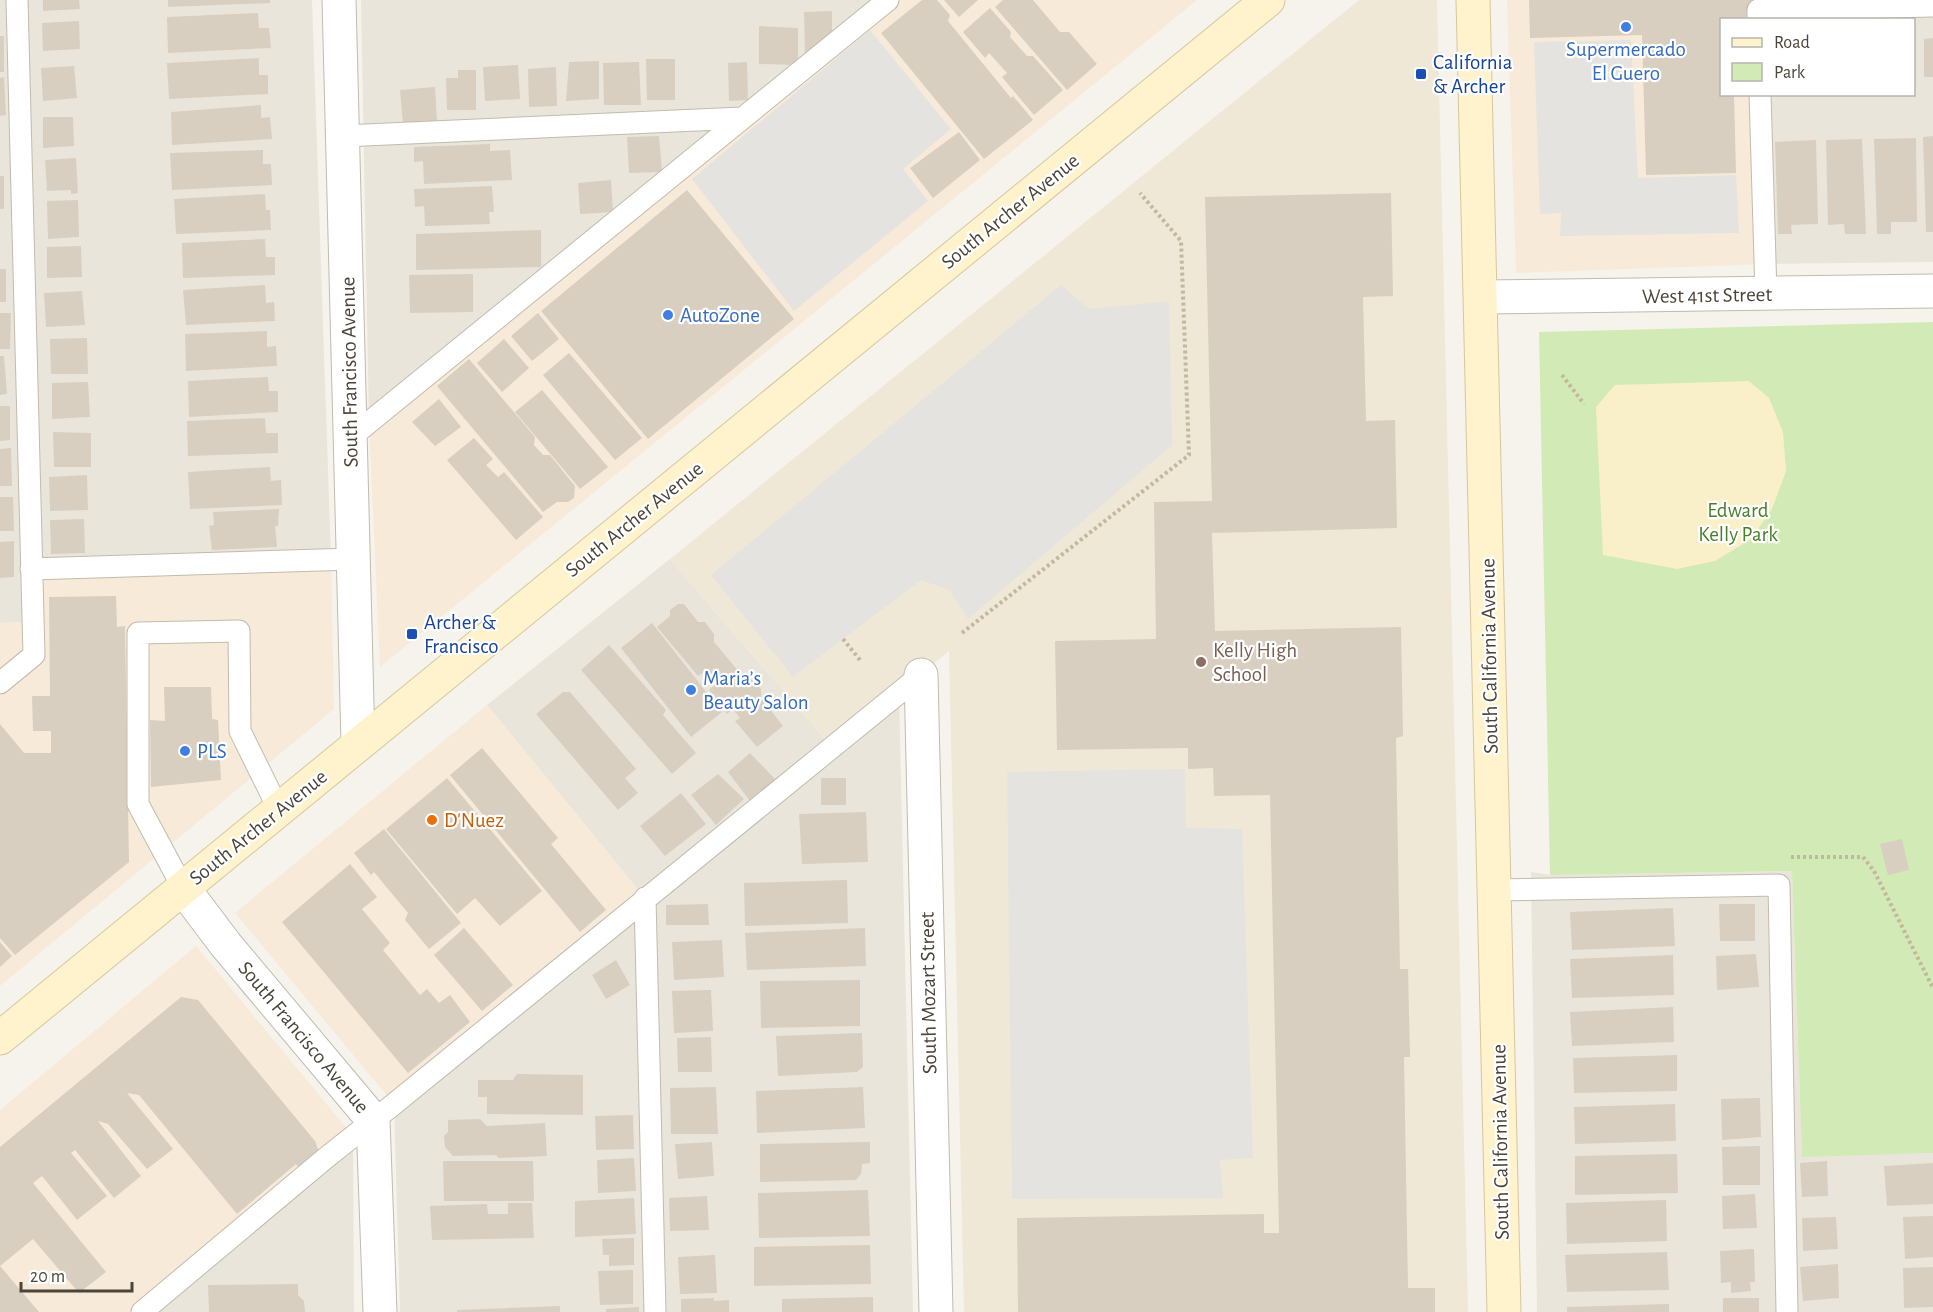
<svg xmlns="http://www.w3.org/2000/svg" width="1933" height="1312" font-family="'Alegreya Sans',sans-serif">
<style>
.residential{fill:#eae5da}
.commercial{fill:#f7ead8}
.education{fill:#efe8d6}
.green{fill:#d2eab5}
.sand{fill:#f9efc9}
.parking{fill:#e5e3e0}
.building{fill:#d8cfc1}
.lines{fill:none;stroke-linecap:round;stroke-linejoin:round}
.lane-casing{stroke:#c2bbae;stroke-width:23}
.street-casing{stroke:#c2bbae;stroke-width:35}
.secondary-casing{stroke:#d6c79b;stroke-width:35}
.path{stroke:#c4b79f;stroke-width:4;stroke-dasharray:3 3;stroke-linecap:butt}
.lane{stroke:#fff;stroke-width:21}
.street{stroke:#fff;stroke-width:33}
.secondary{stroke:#fff3cd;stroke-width:33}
.shop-dot{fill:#3f7fe0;stroke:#fff;stroke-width:2}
.transit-dot{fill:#1a4fb4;stroke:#fff;stroke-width:2}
.education-dot{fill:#8d6e63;stroke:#fff;stroke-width:2}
.food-dot{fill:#e8710a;stroke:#fff;stroke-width:2}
.labels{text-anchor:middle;stroke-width:4.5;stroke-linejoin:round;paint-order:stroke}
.shop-label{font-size:21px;fill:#366cbe;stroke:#fff;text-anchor:start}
.transit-label{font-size:21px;fill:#164399;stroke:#fff;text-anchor:start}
.street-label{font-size:21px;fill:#4b4439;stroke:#fff}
.park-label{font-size:21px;fill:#4a7f2a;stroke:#fff}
.education-label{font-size:21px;fill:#785e54;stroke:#fff;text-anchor:start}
.food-label{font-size:21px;fill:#c56008;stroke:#fff;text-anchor:start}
</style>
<rect width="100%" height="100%" fill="#f6f3ec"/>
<path class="residential" d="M0 0H312L331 559 33 622 0 623Z
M361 0H888L369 423Z
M1933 6V262L1765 264 1760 95 1914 94V20L1758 19Z
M670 559 831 746 899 692 913 1312H400L394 1104 645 898 487 705Z
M1792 871 1802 1156 1933 1153V1312H1537L1531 872 1550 875Z
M353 1136 354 1312H142Z"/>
<path class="commercial" d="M888 0H1197L380 667 369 423Z
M1507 0H1933L1758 19 1722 20V94L1760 95 1765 264 1516 273Z
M331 559 334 709 0 986V623L33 622 31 569Z
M487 705 645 898 394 1104 235 913Z
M196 946 353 1136 142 1312H0V1110Z"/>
<path class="education" d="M1359 0H1437L1468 1312H964L949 651 832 747 670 559Z"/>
<path class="green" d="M1933 322V1153L1802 1157 1792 871 1550 875 1539 332Z"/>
<path class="sand" d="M1749 381 1769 398 1783 432 1786 471 1772 509 1751 539 1715 561 1677 569 1603 555 1596 407 1615 385Z"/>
<path class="parking" d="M870 30 951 129 903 169 928 201 794 311 692 179Z
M1631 40 1638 178 1736 175 1739 233 1560 236 1561 213 1540 214 1534 42Z
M1061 285 1089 309 1169 301 1172 445 968 619 949 590 921 580 793 677 711 575Z
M1185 769 1186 828 1242 829 1253 1158 1220 1160 1223 1198 1012 1199 1007 772Z"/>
<path class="building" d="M43 0H79L80 9 43 11Z
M168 0H270V3L168 7Z
M922 0H937L950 15 948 21 1011 98 1013 96 1033 120 984 159 881 33Z
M944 0H978L959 17Z
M1003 0H1033L1060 32H1069L1097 64 1067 90 995 7Z
M1529 0H1767L1743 20H1722V94H1734L1736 173 1646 175 1642 35 1530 38Z
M990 8 1011 32 1010 37 1027 56H1033L1063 90 1034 115 1002 77 1007 73 989 53 985 58 963 32Z
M832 11V33L805 55 804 12Z
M258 13 259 28H269L271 48 168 53 167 17Z
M79 21 80 49 43 51 42 23Z
M759 26 798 28V65L759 64Z
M0 36H4V72H0Z
M1933 38V77H1924V39Z
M259 58V75H268V94L169 99 167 63Z
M646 59H675V100H647Z
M599 61V99L566 101 569 62Z
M639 62 641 105H604L603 63Z
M747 62 748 100 729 101 728 63Z
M518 65 520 99 485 101 483 67Z
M74 66 77 98 43 101 41 68Z
M556 67 557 106 529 107 528 69Z
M458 70H476V110H447L446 78H458Z
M4 77 6 115 0 116V78Z
M435 87 437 121 403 124 400 90Z
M261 105V118L270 117 272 139 172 145 171 112Z
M43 117H73L74 146 43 148Z
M959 132 980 160 933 198 910 168Z
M659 136 662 172 629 173 627 137Z
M1933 136V232H1926L1923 137Z
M1916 138 1917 222H1891V234H1877L1874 139Z
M1862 139 1866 234H1845L1844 224 1828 225 1826 140Z
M1816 140 1818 224 1791 225 1792 234H1778L1775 142Z
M490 144V151L510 150 512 180 424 184 423 161 414 162V147Z
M263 150V164H271L272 185 172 190 170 153Z
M76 158 78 193 71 194V190L47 191 45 160Z
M0 176H4V209H0Z
M611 180 613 212 580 214 578 183Z
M492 186 494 212H489L490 224 425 226 424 206 415 207 414 189Z
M687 190 794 319 648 439 541 311Z
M1391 193 1393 296 1363 297 1366 421 1395 420 1397 528 1212 533 1215 631 1401 627 1403 736 1396 738 1400 969H1408L1410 1057H1404L1408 1288H1435V1312H1018L1017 1218 1264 1214V1233H1279L1270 795 1214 796 1213 768 1188 769V748L1057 750 1055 641 1156 639 1154 502 1212 501 1205 197Z
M265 194 266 210H270L271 230 176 234 174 199Z
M78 200 79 237 48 239 47 201Z
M541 230V267L416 270V234Z
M265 239 266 257H275V275L183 278 182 243Z
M81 246 82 277 47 278V247Z
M0 269H6V302H0Z
M473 274V312L410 313 409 275Z
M265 285 266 303 274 302 275 321 186 325 183 290Z
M82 291 85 325 46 327 44 293Z
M0 313H11L10 349H0Z
M538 313 559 339 532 361 511 336Z
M267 331V347L276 346 277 366 186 371 185 334Z
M87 338 88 374H51L50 339Z
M504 339 529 368 502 392 477 363Z
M569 353 642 438 615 460 543 375Z
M0 356H4L7 394 0 395Z
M469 359 535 437 534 445 543 455H550L575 486 574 498 568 502H557L543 512 437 386Z
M268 377 269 391H278V412L189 417 188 381Z
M88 382 90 417 52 419V383Z
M542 390 608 467 580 489 515 412Z
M439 399 461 427 435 446 412 422Z
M0 406H10V440L0 441Z
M265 418 266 433H278V453L188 456 187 421Z
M53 432 91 433V467H54Z
M474 438 493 459 486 465 498 477 504 472 543 517 516 540 447 460Z
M11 448 12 486H0V449Z
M270 467 271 481 281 480 282 505 190 509 188 472Z
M87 475 88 510 50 511 49 477Z
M0 497H13L14 531H0Z
M279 509 278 526H275L277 547 212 550 209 526 214 525 213 512Z
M84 519 85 553 51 554 50 520Z
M14 541V577L0 578V542Z
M116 596 117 627 125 626 129 862 15 955 0 938V724L24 753H51V731H33L32 696H50L49 597Z
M678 604H684L698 622H705L714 634V642L745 679 753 680 761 689V698L783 726 757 747 735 721 740 718 733 709 727 714 709 690 716 684 705 671 698 676 657 627 670 616V610Z
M652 623 722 712 691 737 621 648Z
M609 645 666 710 663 715 696 753 672 774 581 670Z
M164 687H211L212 719 218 720 221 780 151 787 150 720 165 721Z
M563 692H570L636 769 625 778 638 793 618 810 536 714Z
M482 748 558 838 551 844 606 910 580 932 450 775Z
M750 753 776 780 750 801 728 772Z
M718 774 744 799 716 825 691 795Z
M447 778 542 891 500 926 475 898 457 914 386 829Z
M821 778H846V805H821Z
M681 793 706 824 665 856 640 826Z
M866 812 868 862 802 864 799 814Z
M384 829 461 923 429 949 405 920 408 913 374 872 371 875 354 853Z
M1902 839 1909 870 1888 875 1880 844Z
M350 864 377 897 362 909 390 943 383 950 420 995 427 989 439 1003 450 995 470 1022 408 1073 282 922Z
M847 880 848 923 745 926 744 883Z
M708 904 709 925H666V905Z
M1719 904H1755V941H1720Z
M1673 908 1675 946 1572 950 1570 912Z
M464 928 513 985 482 1011 434 955Z
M865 928 866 966 747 970 745 933Z
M722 940 724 977 674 980 672 942Z
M0 942 12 956 0 967Z
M1756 954 1759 987 1717 990 1716 956Z
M1673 955 1674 995 1572 998 1570 959Z
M616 960 630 985 606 999 592 975Z
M860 980V1026L761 1028 760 981Z
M711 990 713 1031 674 1033 672 991Z
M181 997 198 1000 315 1141 319 1152 299 1169 296 1164 237 1214 139 1095 127 1093 173 1149 147 1169 108 1124 98 1121 141 1176 114 1198 75 1150 71 1153 107 1196 77 1220 42 1176 33 1183 106 1272 79 1293 33 1239 0 1266 39 1312H0V1147Z
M1673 1007 1674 1042 1572 1046 1570 1012Z
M862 1033 863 1067 857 1072 778 1076 776 1036Z
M711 1037 712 1072H678L677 1038Z
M1677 1055V1091L1574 1093 1573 1058Z
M517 1074 583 1075V1115L487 1114V1097H478V1080H513Z
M716 1087 718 1134H671L670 1088Z
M863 1087 865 1128 757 1133 756 1091Z
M1760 1098 1761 1137 1722 1140 1721 1099Z
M1675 1104 1676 1141 1575 1144 1574 1107Z
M633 1115 634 1149 596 1150 595 1116Z
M480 1119 487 1126 545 1123 547 1156 499 1158 496 1155 453 1156 445 1147 444 1136 448 1132V1120Z
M712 1142 714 1176 678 1179 675 1144Z
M870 1142V1163L862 1164 861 1174 856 1180 760 1182V1144Z
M1760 1146V1185H1723L1722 1147Z
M1677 1154 1678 1193 1575 1195V1156Z
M634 1158 636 1191 598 1193 597 1160Z
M443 1161H533L534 1201H444Z
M1827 1161 1828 1196 1802 1197 1800 1163Z
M1933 1163V1204L1887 1206 1884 1166Z
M868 1190 870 1236 759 1238 758 1193Z
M1755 1194 1757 1228 1723 1229 1722 1196Z
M707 1196 709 1230 670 1231 669 1198Z
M634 1198 636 1234 575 1237V1201Z
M1666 1200 1667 1241 1567 1244 1566 1203Z
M508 1203H532L534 1238 432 1240 430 1206 487 1204 488 1214H508Z
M1933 1216V1257L1905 1259 1903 1217Z
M1836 1217 1838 1249 1803 1251 1802 1218Z
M634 1238V1265L609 1266V1255H603L602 1239Z
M870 1245 871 1284 754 1286V1247Z
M1754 1249 1755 1282H1750L1751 1291 1731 1293V1282L1721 1283 1720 1251Z
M1667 1252 1669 1290 1567 1292 1565 1255Z
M715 1255 717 1293 680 1294 678 1257Z
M1838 1264 1839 1298 1803 1301 1800 1267Z
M1933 1267V1307L1904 1308 1903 1268Z
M633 1270V1304L600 1305 598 1271Z
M298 1284V1295L304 1301 305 1312H209L208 1285Z
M873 1297V1312H782V1299Z
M714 1298V1301L729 1300V1312H681V1299Z
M1723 1298H1759V1312H1723Z
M1669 1304V1312H1567V1307Z
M560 1306V1312H457V1310Z
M639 1307V1312H606V1309Z"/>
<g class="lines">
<defs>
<path id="lane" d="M1758 20V10L1933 6
M1760 94 1766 294
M343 136 742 118
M351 437 888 0
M31 569 354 559
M0 683 34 655 17 0
M183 888 138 804V633L239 631 240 731 279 810
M1494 890 1779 885 1787 1312
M645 898 655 1312
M142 1312 327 1157 394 1104 921 675"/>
<path id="street" d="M339 0 358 744
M1481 297 1933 291
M921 675 936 1312
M183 888 226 945 373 1120 380 1312"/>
<path id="secondary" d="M1473 0 1504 1312
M0 1038 1268 0"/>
</defs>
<use href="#lane" class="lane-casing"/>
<use href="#street" class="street-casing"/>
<use href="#secondary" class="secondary-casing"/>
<path class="path" d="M1562 375 1584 404
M962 633 1189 455 1181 241 1140 193
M843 639 860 660
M1791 857H1863L1874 871 1933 988"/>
<use href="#lane" class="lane"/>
<use href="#street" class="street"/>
<use href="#secondary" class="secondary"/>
</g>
<g class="shop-dot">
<circle cx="1626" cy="27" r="6"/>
<circle cx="668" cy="315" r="6"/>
<circle cx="691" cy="690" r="6"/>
<circle cx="185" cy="751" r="6"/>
</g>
<g class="transit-dot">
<rect x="1415" y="68" width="12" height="12" rx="3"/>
<rect x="406" y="628" width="12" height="12" rx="3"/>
</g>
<circle class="education-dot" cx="1201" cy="662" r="6"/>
<circle class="food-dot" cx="432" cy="820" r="6"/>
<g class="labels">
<g class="shop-label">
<text x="1626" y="56" text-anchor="middle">Supermercado<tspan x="1626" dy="24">El Guero</tspan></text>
<text x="680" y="322">AutoZone</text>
<text x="703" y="685">Maria’s<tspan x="703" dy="24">Beauty Salon</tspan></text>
<text x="197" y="758">PLS</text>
</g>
<g class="transit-label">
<text x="1433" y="69">California<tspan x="1433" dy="24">&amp; Archer</tspan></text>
<text x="424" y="629">Archer &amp;<tspan x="424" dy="24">Francisco</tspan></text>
</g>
<g class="street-label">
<text transform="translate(1010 211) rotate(-39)" y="7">South Archer Avenue</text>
<text transform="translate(1707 295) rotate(-1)" y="7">West 41st Street</text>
<text transform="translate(349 372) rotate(-91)" y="7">South Francisco Avenue</text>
<text transform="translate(634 519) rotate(-39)" y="7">South Archer Avenue</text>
<text transform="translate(1489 656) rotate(-91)" y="7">South California Avenue</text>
<text transform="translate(258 827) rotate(-39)" y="7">South Archer Avenue</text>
<text transform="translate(928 993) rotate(-91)" y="7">South Mozart Street</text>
<text transform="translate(304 1037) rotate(50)" y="7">South Francisco Avenue</text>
<text transform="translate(1500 1142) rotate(-91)" y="7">South California Avenue</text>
</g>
<g class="park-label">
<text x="1738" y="517">Edward<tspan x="1738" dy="24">Kelly Park</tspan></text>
</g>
<g class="education-label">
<text x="1213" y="657">Kelly High<tspan x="1213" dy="24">School</tspan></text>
</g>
<g class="food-label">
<text x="444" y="827">D'Nuez</text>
</g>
</g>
<rect x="1720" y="18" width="195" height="78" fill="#ffffff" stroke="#b7b4b0" stroke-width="1.5"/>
<rect x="1732" y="38" width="30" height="9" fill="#fff3cd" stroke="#b7b4b0" stroke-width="1.5"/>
<text x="1774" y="48" font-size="18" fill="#4b4439">Road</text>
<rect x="1732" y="63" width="30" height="18" fill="#d2eab5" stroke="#b7b4b0" stroke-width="1.5"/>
<text x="1774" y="78" font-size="18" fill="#4b4439">Park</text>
<path d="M21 1282v9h111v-9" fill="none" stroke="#4b4439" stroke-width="3"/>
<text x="30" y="1282" font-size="18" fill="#4b4439" stroke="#ffffff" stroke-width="4.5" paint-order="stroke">20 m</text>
</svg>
